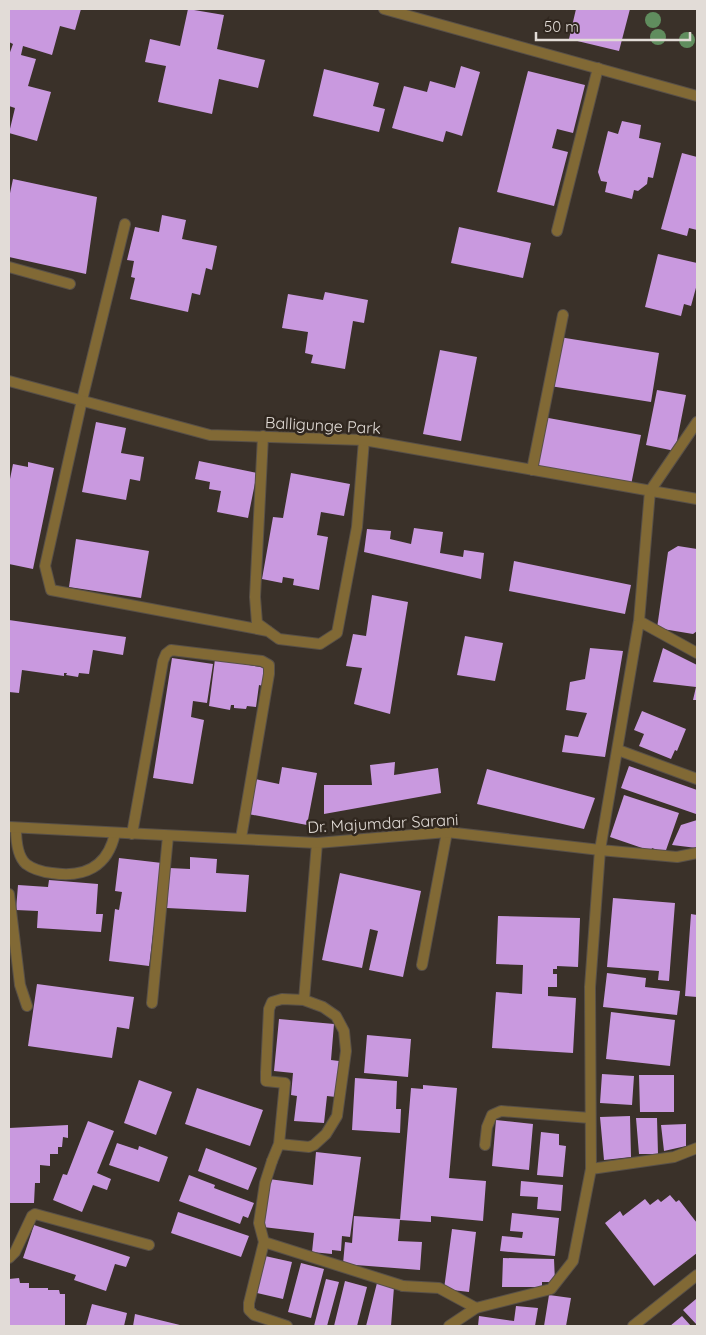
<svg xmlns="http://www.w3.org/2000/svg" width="706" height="1335" font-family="Quicksand,sans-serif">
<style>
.building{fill:#c999df}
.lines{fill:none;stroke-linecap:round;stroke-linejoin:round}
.service-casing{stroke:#585048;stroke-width:12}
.minor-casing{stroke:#585048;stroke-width:12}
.tertiary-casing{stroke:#585048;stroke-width:12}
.service{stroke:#816935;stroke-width:10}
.minor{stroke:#816935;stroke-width:10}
.tertiary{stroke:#816935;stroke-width:10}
.tree{fill:#608d5e}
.labels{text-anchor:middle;stroke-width:5;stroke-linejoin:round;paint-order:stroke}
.street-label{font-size:16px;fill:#e2dcd7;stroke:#30271f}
</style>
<rect width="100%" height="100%" fill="#3a3129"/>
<path class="building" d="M9 9H81L75 30 60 26 52 55 23 46 21 55 36 59 28 86 51 92 37 141 9 133 15 108 9 106V55L13 44 9 42Z
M188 9 224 15 217 49 265 60 258 88 219 79 212 114 158 102 166 66 145 62 150 39 180 46Z
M576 9H630L619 51 569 39Z
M461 66 480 72 462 136 446 131 443 142 392 128 404 86 427 92 430 81 455 88Z
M324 69 379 83 373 106 385 109 379 132 313 116Z
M528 71 585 85 573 133 557 129 552 148 568 152 554 206 497 192Z
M622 121 641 125 639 138 661 143 653 178 648 177 647 184 638 191 634 190 632 199 605 192 607 182 601 181 598 172 608 131 618 134Z
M682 153 697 157V230L689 228 687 236 661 229Z
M13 179 97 197 86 274 9 257V198Z
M162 215 186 220 182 239 217 246 212 270 206 268 200 295 192 293 188 312 130 299 135 278 131 277 134 261 127 260 135 227 159 232Z
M459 227 531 243 523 278 451 263Z
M658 254 697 263V284L691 306 684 304 681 316 645 307Z
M325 292 368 300 364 323 353 321 345 369 311 363 313 355 305 353 308 332 282 328 288 294 323 300Z
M559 337 659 353 651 402 550 386Z
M440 350 477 357 461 441 423 434Z
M657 390 686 395 675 451 646 445Z
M543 417 641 435 631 485 533 467Z
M96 422 126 428 121 453 144 457 140 481 130 479 126 500 82 492Z
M199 461 257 473 248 518 217 512 221 491 209 489 210 482 195 479Z
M28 462 54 468 33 569 9 564V484L13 464 28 467Z
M291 473 350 484 344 516 321 512 317 535 328 537 319 590 293 585 294 579 283 577 282 583 262 579 273 517 283 518Z
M414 528 443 532 440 553 463 557 464 550 484 553 481 579 364 552 367 529 391 531 390 539 411 544Z
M76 539 149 551 141 598 69 587Z
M678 546 697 549V631L693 634 657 628 668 552Z
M514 561 631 585 625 614 509 591Z
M372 595 408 602 390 714 354 704 362 668 346 666 353 634 366 636Z
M9 620 126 637 123 655 93 650 89 674 79 673 78 677 66 675 67 673H64V676L22 670 19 693 9 692Z
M465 636 503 643 495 681 457 675Z
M590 648 623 651 605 757 562 752 565 735 578 737 587 713 566 710 570 682 585 679Z
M663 648 697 665V700H693L696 687 653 682Z
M172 658 213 664 207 703 193 701 191 717 204 720 193 784 153 778Z
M215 659 266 668 263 686 259 685 256 707 247 706 246 709 234 708V705H231L230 710 209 706Z
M642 711 686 729 677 751 675 750 671 759 639 746 644 734 634 730Z
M395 762 394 775 438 768 441 793 324 814V785H372L370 765Z
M629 766 697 790 696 814 621 788Z
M282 767 317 773 307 825 248 814 255 779 279 784Z
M487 769 595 798 584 829 477 804Z
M624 795 679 813 665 853 652 848 651 851 610 837Z
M697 820V848L672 845 681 825Z
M190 857 217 859 216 873 249 875 246 912 167 908 169 868 190 869Z
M119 858 162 863 149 966 109 961 115 909 119 910 122 892 115 891Z
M340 873 421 891 403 977 369 970 378 931 370 929 362 968 322 960Z
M49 880 98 884 96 914H103L101 932 37 928 38 911 16 910 18 885 48 887Z
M613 898 675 903 669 981 658 980 659 971 607 967Z
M691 914 697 915V997L685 996Z
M498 916 580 918 578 967 557 966V969H553V974H557V987H548V996L576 998 573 1053 492 1048 496 992 522 994 523 965 496 964Z
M607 973 646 978 645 987 680 991 677 1015 603 1007Z
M37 984 134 997 129 1029 117 1027 112 1058 28 1046Z
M611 1012 675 1020 670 1066 606 1059Z
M279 1019 334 1024 331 1060 339 1061 336 1097 327 1096 324 1123 294 1121 297 1096 291 1095 293 1073 274 1071Z
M367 1035 411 1039 408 1077 364 1073Z
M602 1074 634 1076 632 1105 600 1103Z
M639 1075H674V1112H640Z
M355 1078 397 1081 396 1109H401L400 1133 352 1130Z
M139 1080 172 1092 156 1135 124 1123Z
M423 1085 457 1088 449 1178 486 1181 483 1221 431 1216V1222L400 1220 411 1088 423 1089Z
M197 1088 263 1110 250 1146 185 1124Z
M630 1116 631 1157 604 1160 600 1117Z
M636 1118H657L658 1154H639Z
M496 1120 533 1124 529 1170 492 1166Z
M88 1121 114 1131 97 1173 111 1179 107 1190 93 1185 82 1212 53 1200 63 1174 67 1175Z
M686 1124V1146L664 1151 661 1125Z
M68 1125V1138L63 1137 62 1147H58V1154H50V1166L40 1165V1183H35L34 1203H9V1128Z
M541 1132 559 1134V1145L566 1146 563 1177 537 1175Z
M117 1143 138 1150 139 1146 168 1157 159 1182 109 1165Z
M206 1148 257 1168 248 1190 198 1171Z
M316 1152 361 1157 350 1237 342 1236 341 1251 332 1250V1254L312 1252 314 1233 263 1227 269 1179 313 1185Z
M189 1175 215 1185 214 1188 254 1203 248 1218 243 1216 240 1224 179 1201Z
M521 1181 563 1185 561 1211 537 1209 538 1197 520 1196Z
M670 1195 676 1202 679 1200 697 1223V1253L654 1286 605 1223 620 1211 623 1216 645 1199 650 1205 658 1199 661 1202Z
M178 1212 249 1236 241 1257 171 1233Z
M512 1213 559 1218 555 1256 500 1251 502 1236 522 1238 523 1232 510 1231Z
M354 1216 400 1219 398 1241 422 1242 420 1270 343 1264 345 1242 352 1243Z
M34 1225 130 1257 126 1267 115 1264 106 1291 74 1280 76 1275 23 1258Z
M452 1229 476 1232 469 1292 444 1289Z
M265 1256 292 1262 283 1299 257 1293Z
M503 1258 554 1259 555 1282H542V1287H502Z
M301 1263 324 1269 311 1318 288 1312Z
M19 1278 20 1283H29V1288H48V1290H59L60 1294H65V1326H9V1279Z
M326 1279 339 1282 327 1326H314Z
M345 1281 367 1287 357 1326H334Z
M377 1283 394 1287 391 1326H366Z
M549 1295 571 1298 566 1326H544Z
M696 1299 697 1300V1325L683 1310Z
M92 1304 127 1313 124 1326H86Z
M516 1306 538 1308 535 1326H478L479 1316 514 1321Z
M135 1314 184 1326H133Z
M682 1316 691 1326H670Z"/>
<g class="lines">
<defs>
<path id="service" d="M125 224 82 400 45 566 51 590 268 631
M557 231 598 68
M9 267 70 284
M263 436 255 597 257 623 279 639 320 644 337 633 357 527 364 440
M16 828C16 839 17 856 26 864 34 870 43 872 52 873 84 878 108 867 115 833
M9 894 20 985 27 1006
M422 965 447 832
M304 1000 282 999 272 1002 269 1009 266 1072V1081L285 1083 279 1144 309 1147 314 1145 326 1134 337 1116 346 1051 344 1031 336 1016 323 1007 304 1000 317 843
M152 1003 168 836
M272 1161 279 1144
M403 1286 439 1288 476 1308"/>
<path id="minor" d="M384 9 697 96
M9 381 210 435 364 440 697 499
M697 422 650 491 639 621 600 850 590 987 591 1169 674 1157 697 1148
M532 470 563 315
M639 621 697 653
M618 750 697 779
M9 827 317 843 447 832 600 850 677 857 697 853
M132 834 163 661 166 654 171 650 262 661 269 665V674L241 838
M485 1145 487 1127 492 1115 501 1111 590 1118
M272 1161 265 1183 259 1223 264 1242 249 1303V1310L254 1315 287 1326
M264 1242 403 1286
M9 1258 15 1252 32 1216 35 1214 149 1245
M449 1326 476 1308 551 1289 573 1261 591 1169"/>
<path id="tertiary" d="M633 1326 697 1275"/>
</defs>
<use href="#service" class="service-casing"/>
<use href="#minor" class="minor-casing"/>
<use href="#tertiary" class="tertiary-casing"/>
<use href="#service" class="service"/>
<use href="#minor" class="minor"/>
<use href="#tertiary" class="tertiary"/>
</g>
<g class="tree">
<circle cx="653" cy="20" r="8"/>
<circle cx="658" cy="37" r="8"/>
<circle cx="687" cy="40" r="8"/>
</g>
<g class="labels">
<g class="street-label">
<text transform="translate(323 425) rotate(3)" y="6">Balligunge Park</text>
<text transform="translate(383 823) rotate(-3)" y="6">Dr. Majumdar Sarani</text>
</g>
</g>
<rect width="706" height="1335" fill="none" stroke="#e2dcd7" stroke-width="20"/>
<path d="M536 32v8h154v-8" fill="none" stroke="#e2dcd7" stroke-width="2.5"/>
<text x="544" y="32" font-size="15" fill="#e2dcd7" stroke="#30271f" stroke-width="4" paint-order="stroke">50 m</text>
</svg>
